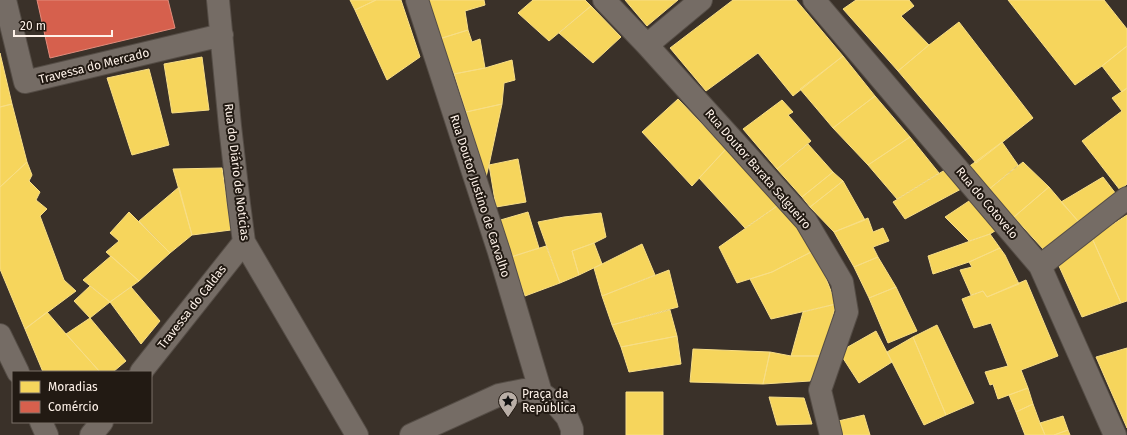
<svg xmlns="http://www.w3.org/2000/svg" width="1127" height="435" font-family="'Fira Sans',sans-serif">
<style>
.homes{fill:#f6d55c;stroke:#f8de86}
.shops{fill:#d6604d;stroke:#e28c7c}
.lines{fill:none;stroke-linecap:round;stroke-linejoin:round}
.minor-casing{stroke:#554d46;stroke-width:24}
.minor{stroke:#756c65;stroke-width:22}
.labels{text-anchor:middle;stroke-width:4;stroke-linejoin:round;paint-order:stroke}
.street-label{font-size:12px;fill:#fef2e9;stroke:#221a13}
.poi-label{font-size:12px;fill:#fef2e9;stroke:#221a13;text-anchor:start}
</style>
<rect width="100%" height="100%" fill="#3a3129"/>
<path class="homes" d="M350 0H376L355 10Z
M376 0H401L420 57 387 80 355 10Z
M429 0H484L485 5 465 11 468 30 439 39Z
M533 0H585L591 6 549 41 518 13Z
M625 0H678L647 26Z
M733 0H796L843 56 793 96 758 53 706 91 670 48Z
M856 0H909L914 6 901 16 929 45 898 71 843 9Z
M1008 0H1104L1127 29V46L1102 66 1075 85Z
M591 6 621 37 593 63 559 33Z
M959 22 1033 118 976 163 898 71 929 45Z
M468 30 472 42 480 39 485 68 454 74 439 39Z
M1127 46V88L1122 92 1102 66Z
M0 53 12 104 0 107Z
M843 56 875 96 833 128 800 89Z
M202 57 209 110 172 113 164 64Z
M512 60 515 80 504 83 502 104 466 112 454 74 485 68Z
M149 69 169 145 132 155 107 78Z
M1127 88V184L1120 190 1082 141 1122 111 1112 98Z
M875 96 910 137 868 165 833 128Z
M678 99 726 149 692 186 642 132Z
M782 100 793 112 788 115 811 141 777 169 743 129Z
M12 104 27 162 0 187V107Z
M502 104 489 165 486 177 466 112Z
M910 137 939 173 897 199 868 165Z
M1002 142 1018 165 988 190 967 168Z
M808 144 833 172 802 197 777 169Z
M726 149 780 204 745 228 699 178Z
M518 159 526 202 496 207 489 165Z
M27 162 32 175 29 181 40 192 36 200 47 209 40 216 64 280 76 291 25 329 0 269V187Z
M1023 162 1049 187 1014 217 988 190Z
M222 168 231 230 192 235 173 169Z
M948 168 963 188 905 219 893 202Z
M833 172 843 181 810 207 802 197Z
M1103 177 1116 194 1078 221 1061 202Z
M843 181 865 220 834 232 810 207Z
M179 187 192 235 170 253 139 221Z
M1049 187 1078 221 1044 250 1014 217Z
M972 199 998 229 990 234 969 241 945 217Z
M780 204 815 250 772 272 737 283 719 247Z
M129 212 170 253 139 281 106 252 119 241 110 233Z
M528 212 539 248 511 257 497 221Z
M601 213 606 237 594 243 572 251 579 275 560 283 538 222 564 217Z
M1127 215V301L1121 303 1092 238Z
M868 218 873 232 883 228 889 241 873 247 878 257 854 267 834 232Z
M990 234 1000 248 969 262 933 274 928 256Z
M1092 238 1121 303 1082 317 1059 266Z
M594 243 602 264 579 275 572 251Z
M642 244 655 275 602 296 594 268Z
M546 246 560 283 525 296 511 257Z
M1000 248 1005 255 1019 284 987 297 983 291 971 295 960 270 972 267 969 262Z
M815 250 836 304 771 319 750 279 772 272Z
M111 256 139 281 110 302 83 280Z
M878 257 896 287 869 298 854 267Z
M669 270 678 307 612 325 602 296Z
M1026 280 1058 356 1021 370 1028 388 998 399 993 384 990 385 985 372 1008 366 991 323 974 328 962 299 983 291 987 297Z
M90 286 110 302 90 318 74 301Z
M131 287 160 321 141 344 110 302Z
M896 287 917 331 888 343 869 298Z
M836 304 822 356H791L803 312Z
M670 310 677 336 621 347 612 325Z
M47 312 66 334 100 372H43L25 329Z
M90 318 126 361 113 372H100L66 334Z
M937 325 974 403 946 415 913 337Z
M876 331 892 362 859 383 839 352Z
M677 336 681 364 629 372 621 347Z
M913 337 946 415 924 425 887 352Z
M1127 348V428L1096 357Z
M693 349 770 352 763 384 690 382Z
M770 352 791 356H822L810 381 763 384Z
M1028 388 1033 404 1016 412 1009 395Z
M626 392H663V435H626Z
M769 397 804 398 812 424 777 425Z
M1033 404 1040 423 1045 435H1025L1016 412Z
M864 415 870 435H838L834 422Z
M1063 416 1068 430 1054 435H1045L1040 423Z
M1068 430 1070 435H1054Z"/>
<path class="shops" d="M37 0H168L175 28 50 58Z"/>
<g class="lines">
<defs>
<path id="minor" d="M5 0 25 82 222 35
M218 0 230 126 239 204 244 242 357 435
M417 0 499 252 541 393
M604 0 647 45 806 221 842 282 847 312 820 390 831 435
M814 0 1040 266 1115 435
M647 45 701 0
M1040 266 1127 198
M0 335 18 372
M141 372 244 242
M41 422 47 435
M91 435 102 422
M411 435 499 395 524 390 541 393 555 403 567 417 572 429V435"/>
</defs>
<use href="#minor" class="minor-casing"/>
<use href="#minor" class="minor"/>
</g>
<defs>
<symbol id="sight-pin" viewBox="-11 -11 22 30"><path d="M0 17L-7.5 6A9.5 9.5 0 1 1 7.5 6Z" fill="#b9aea6" stroke="#221a13"/><path d="M0-6L1.8-2.2L6-1.7L2.9 1.2L3.7 5.4L0 3.3L-3.7 5.4L-2.9 1.2L-6-1.7L-1.8-2.2Z" fill="#111"/></symbol>
</defs>
<g fill-rule="evenodd">
<use href="#sight-pin" x="497" y="390" width="22" height="30"/>
</g>
<g class="labels">
<g class="street-label">
<text transform="translate(94 66) rotate(-14)" y="4">Travessa do Mercado</text>
<text transform="translate(758 169) rotate(49)" y="4">Rua Doutor Barata Salgueiro</text>
<text transform="translate(237 172) rotate(83)" y="4">Rua do Diário de Notícias</text>
<text transform="translate(480 196) rotate(72)" y="4">Rua Doutor Justino de Carvalho</text>
<text transform="translate(987 203) rotate(50)" y="4">Rua do Cotovelo</text>
<text transform="translate(192 307) rotate(-52)" y="4">Travessa do Caldas</text>
</g>
<g class="poi-label">
<text x="522" y="398">Praça da<tspan x="522" dy="14">República</tspan></text>
</g>
</g>
<rect x="12" y="371" width="140" height="52" fill="#221a13" stroke="#7a7069"/>
<rect x="20" y="381" width="20" height="12" fill="#f6d55c" stroke="#7a7069"/>
<text x="48" y="391" font-size="12" fill="#fef2e9">Moradias</text>
<rect x="20" y="401" width="20" height="12" fill="#d6604d" stroke="#7a7069"/>
<text x="48" y="411" font-size="12" fill="#fef2e9">Comércio</text>
<path d="M14 30v6h98v-6" fill="none" stroke="#fef2e9" stroke-width="2"/>
<text x="20" y="30" font-size="12" fill="#fef2e9" stroke="#221a13" stroke-width="3" paint-order="stroke">20 m</text>
</svg>
